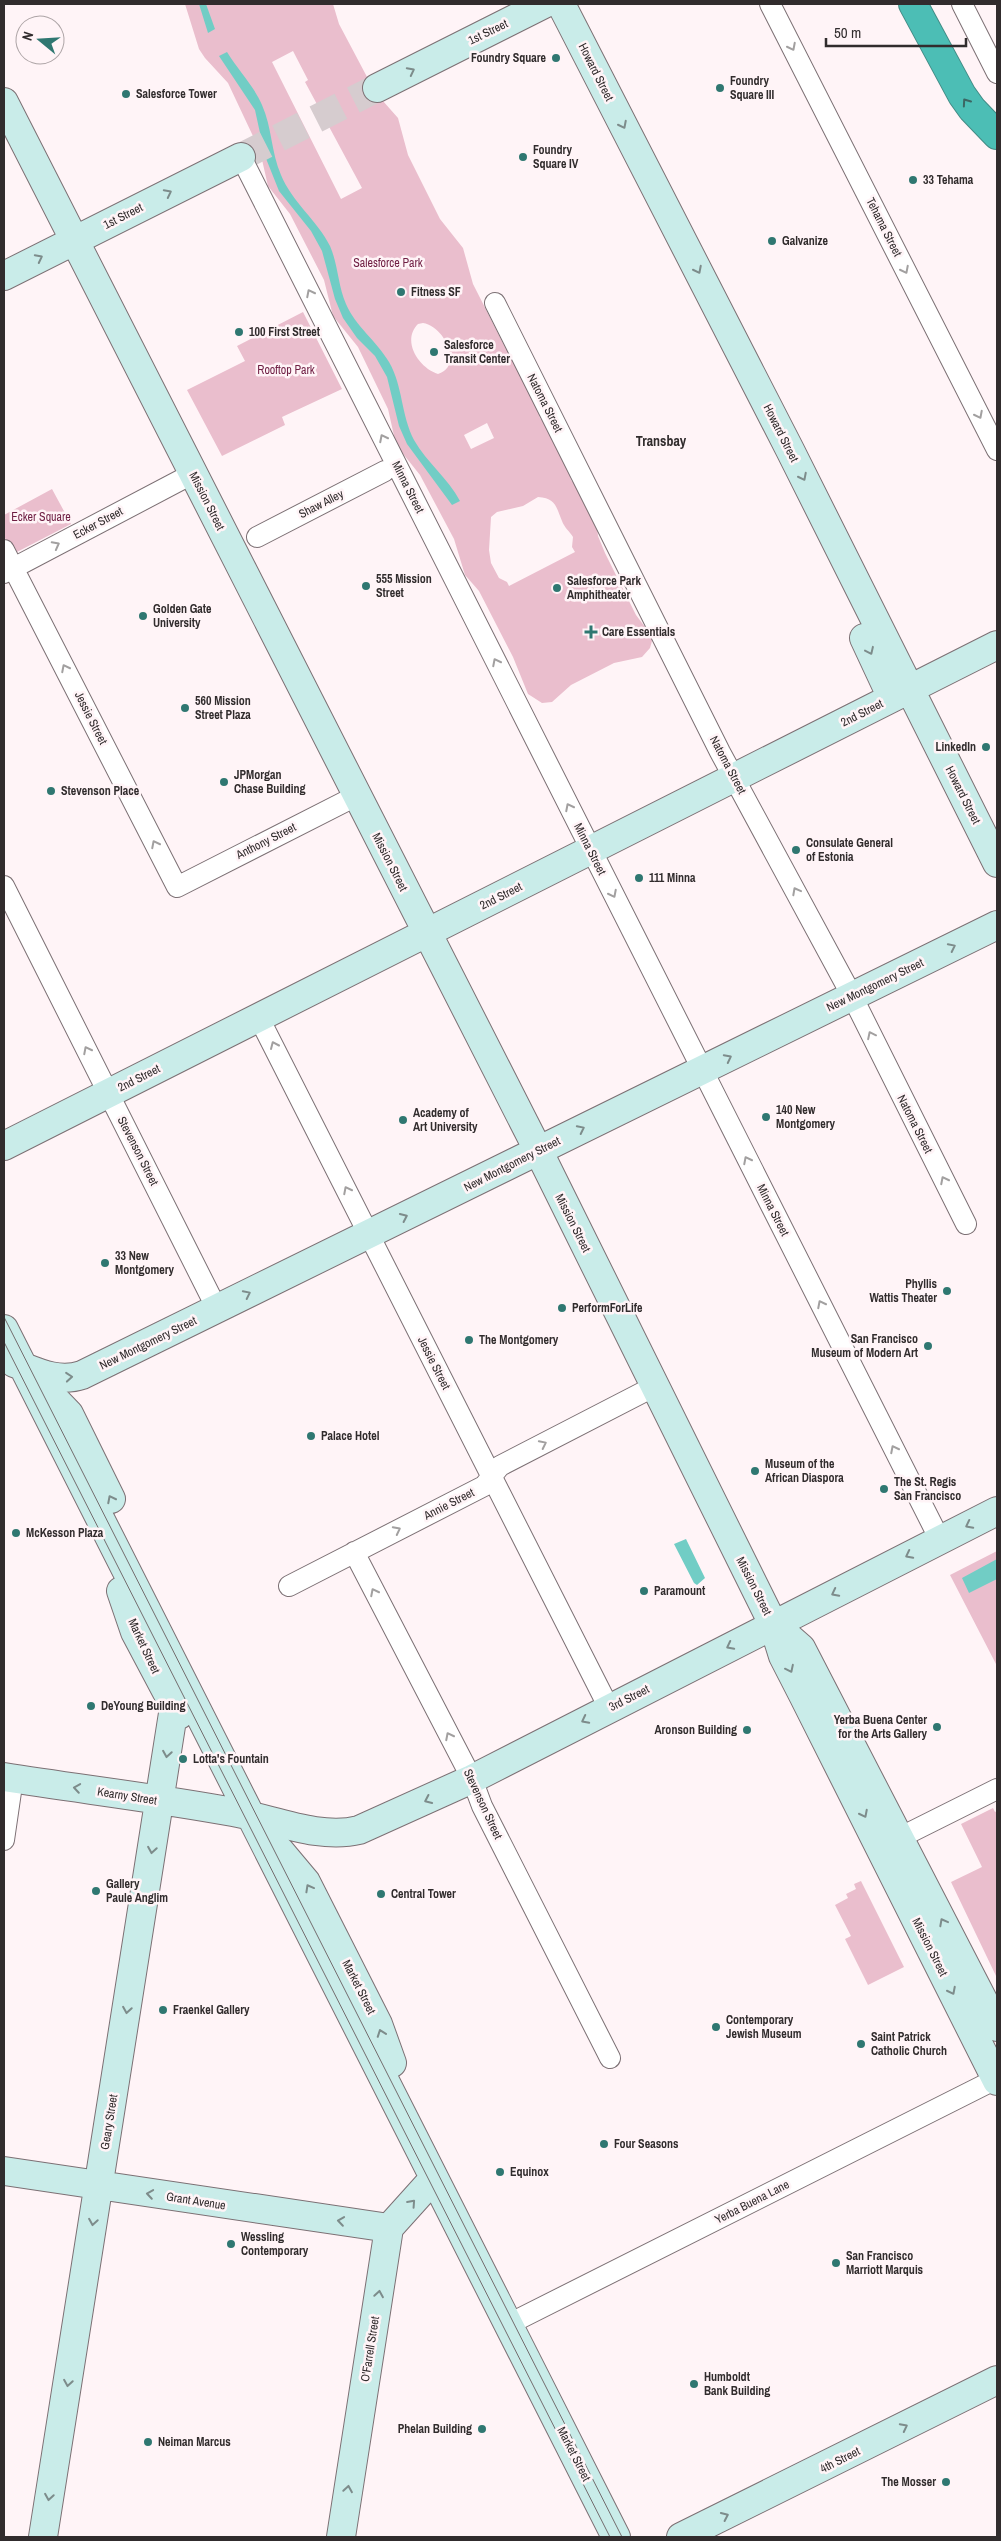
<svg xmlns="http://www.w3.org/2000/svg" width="1001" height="2541" font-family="'Archivo Narrow',sans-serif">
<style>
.green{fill:#eabecd;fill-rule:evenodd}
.water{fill:#71cdc5}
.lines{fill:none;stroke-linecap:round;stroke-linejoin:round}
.secondary-tunnel{stroke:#d6cccf;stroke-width:28;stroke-dasharray:28 14;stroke-linecap:butt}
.street-casing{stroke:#7c7074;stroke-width:22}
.secondary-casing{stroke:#7c7074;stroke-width:30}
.highway-casing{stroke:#438b85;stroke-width:30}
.street{stroke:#fff;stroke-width:20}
.secondary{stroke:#c9ece9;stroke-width:28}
.highway{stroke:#4cbeb5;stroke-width:28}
.tram{stroke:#736c6e;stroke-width:1}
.oneway{stroke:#a2a0a0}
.oneway2{stroke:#7d8c8b}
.oneway3{stroke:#3c6663}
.poi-dot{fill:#2f7771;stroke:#fff4f7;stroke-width:2}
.labels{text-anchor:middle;stroke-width:5;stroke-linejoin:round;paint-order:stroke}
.street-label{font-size:12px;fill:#312c2d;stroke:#fff4f7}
.poi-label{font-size:12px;font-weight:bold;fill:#312c2d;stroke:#fff4f7;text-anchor:start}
.park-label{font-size:12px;fill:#6f1e43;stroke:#fff4f7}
.neighbourhood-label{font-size:14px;font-weight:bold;fill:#312c2d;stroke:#fff4f7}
</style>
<rect width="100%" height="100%" fill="#fff4f7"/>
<path class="green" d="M185 4H333L339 24 375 92 398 118 408 155 440 219 463 248 473 284 506 349 532 387 540 418 559 442 564 452 571 480 588 500 596 515 598 536 605 553 636 615 651 635 652 641 650 648 642 657 614 663 571 685 552 702 542 703 528 694 513 657 479 591 465 575 454 539 420 475 400 450 395 440 388 409 358 347 333 316 324 280 290 214 268 186 260 151 228 83 205 58 199 49ZM293 51 308 80 305 82 362 188 341 199 272 62ZM423 323C444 326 464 366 438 374 419 368 401 341 418 324ZM487 423 494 438 471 449 464 435ZM538 497C556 498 556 507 562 521 564 527 570 532 573 537L572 547 575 552 509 586 507 582 499 578 491 563 489 550 491 517 497 512 523 506Z
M303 312 342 389 282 417 285 425 222 456 187 390 245 361 237 346Z
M52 489 71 524 13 554 4 536V515Z
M997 1551V1666L950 1575Z
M993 1808 995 1812 997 1811V1978L951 1882 982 1867 961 1824Z
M861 1881 904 1967 868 1985 845 1939 851 1936 835 1905 848 1898 846 1894 856 1889 854 1884Z"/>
<path class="water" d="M199 4H206L215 29 208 33Z
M227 52C238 70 254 86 262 105 272 127 271 152 281 175 292 202 317 220 330 246 338 264 338 286 346 304 356 327 376 340 389 362 403 386 401 415 414 440 427 463 448 478 460 501L452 505 407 444 399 426 387 377 375 356 357 338 343 318 335 299 322 251 311 231 279 191 265 156 255 110 219 56Z
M686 1539 705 1578 697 1585 694 1583 674 1544Z
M997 1559V1579L969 1593 962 1578Z"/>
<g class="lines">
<path class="secondary-tunnel" d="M241 157 377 88"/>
<defs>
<path id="street" d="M770 4 997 450
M962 4 997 73
M241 157 940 1540
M495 303 720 752 852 996 966 1224
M257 537 385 471
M4 550 177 887 356 796
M4 573 192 474
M4 886 217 1309
M259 1018 609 1708
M354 1552 472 1779 482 1806 610 2058
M289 1586 484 1486 500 1466 655 1386
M899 1838 997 1789
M4 1840 13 1778
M507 2325 996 2079"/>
<path id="secondary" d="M561 4 790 450 997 863
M377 88 544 4
M4 102 538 1150 773 1624 783 1656 804 1697 997 2081
M4 276 241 157
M864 638 892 698
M4 1146 997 645
M4 1329 616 2537
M14 1363C37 1372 58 1383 82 1375L997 925
M41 1385 69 1414 111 1499
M121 1591 135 1632 179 1715
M777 1627 801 1648 997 2027
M4 1777C80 1789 157 1798 233 1812 273 1819 319 1840 359 1830L472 1779 997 1511
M280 1851 306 1882 378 2024 392 2063
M4 2171 389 2228
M43 2537 174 1707
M341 2537 389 2228 434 2178
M681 2537 997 2380"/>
<path id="highway" d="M913 4 962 95 972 109 997 135"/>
</defs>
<use href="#street" class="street-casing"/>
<use href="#secondary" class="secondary-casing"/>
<use href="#highway" class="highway-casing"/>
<use href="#street" class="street"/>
<use href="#secondary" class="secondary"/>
<use href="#highway" class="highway"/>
<path class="tram" d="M4 1317 622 2537
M4 1342 610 2537"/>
</g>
<defs><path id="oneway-chevron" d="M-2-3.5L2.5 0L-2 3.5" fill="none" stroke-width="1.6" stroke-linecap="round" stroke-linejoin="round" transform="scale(1.25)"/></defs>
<g class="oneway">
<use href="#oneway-chevron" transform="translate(792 47) rotate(63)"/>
<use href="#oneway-chevron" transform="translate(905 270) rotate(63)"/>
<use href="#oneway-chevron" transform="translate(310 293) rotate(-117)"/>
<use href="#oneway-chevron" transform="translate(979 415) rotate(63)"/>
<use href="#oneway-chevron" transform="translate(383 438) rotate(-117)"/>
<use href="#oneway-chevron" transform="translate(56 545) rotate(-28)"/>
<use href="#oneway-chevron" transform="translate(496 662) rotate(-117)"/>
<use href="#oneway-chevron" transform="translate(65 668) rotate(-117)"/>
<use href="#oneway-chevron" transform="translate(569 807) rotate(-117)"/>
<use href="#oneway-chevron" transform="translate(155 844) rotate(-117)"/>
<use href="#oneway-chevron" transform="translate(796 891) rotate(-118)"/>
<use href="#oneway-chevron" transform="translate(613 894) rotate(63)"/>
<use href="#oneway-chevron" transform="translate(871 1035) rotate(-116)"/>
<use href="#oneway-chevron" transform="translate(274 1045) rotate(-114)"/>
<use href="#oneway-chevron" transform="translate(87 1050) rotate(-117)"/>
<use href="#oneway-chevron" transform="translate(747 1160) rotate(-117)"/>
<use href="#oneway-chevron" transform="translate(944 1180) rotate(-117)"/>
<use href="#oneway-chevron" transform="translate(347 1190) rotate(-117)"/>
<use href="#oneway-chevron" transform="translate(821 1304) rotate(-117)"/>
<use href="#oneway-chevron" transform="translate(543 1444) rotate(-26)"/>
<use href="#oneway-chevron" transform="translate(894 1449) rotate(-117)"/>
<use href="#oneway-chevron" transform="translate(397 1530) rotate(-27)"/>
<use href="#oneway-chevron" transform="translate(374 1592) rotate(-117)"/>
<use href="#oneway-chevron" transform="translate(449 1736) rotate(-117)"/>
</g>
<g class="oneway2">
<use href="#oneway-chevron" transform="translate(411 71) rotate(-27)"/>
<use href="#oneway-chevron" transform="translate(623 125) rotate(63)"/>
<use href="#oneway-chevron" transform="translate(168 193) rotate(-27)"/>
<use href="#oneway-chevron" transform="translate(39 258) rotate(-27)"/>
<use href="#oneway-chevron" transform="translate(698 270) rotate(63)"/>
<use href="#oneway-chevron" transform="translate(803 477) rotate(63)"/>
<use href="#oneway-chevron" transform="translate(870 651) rotate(65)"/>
<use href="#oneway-chevron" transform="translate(952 947) rotate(-26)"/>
<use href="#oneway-chevron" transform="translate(728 1058) rotate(-27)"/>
<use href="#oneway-chevron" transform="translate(581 1129) rotate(-26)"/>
<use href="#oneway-chevron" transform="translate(404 1217) rotate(-25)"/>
<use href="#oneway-chevron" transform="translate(247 1294) rotate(-26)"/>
<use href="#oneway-chevron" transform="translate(69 1377) rotate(-5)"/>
<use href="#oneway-chevron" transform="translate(111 1499) rotate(-117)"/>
<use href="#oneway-chevron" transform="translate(969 1525) rotate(153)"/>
<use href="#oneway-chevron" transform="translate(909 1555) rotate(153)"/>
<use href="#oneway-chevron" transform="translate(835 1593) rotate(153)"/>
<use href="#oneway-chevron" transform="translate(730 1646) rotate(153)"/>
<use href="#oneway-chevron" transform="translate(790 1669) rotate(64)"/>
<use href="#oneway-chevron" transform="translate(585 1720) rotate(153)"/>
<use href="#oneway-chevron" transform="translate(167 1754) rotate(99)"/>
<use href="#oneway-chevron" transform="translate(77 1788) rotate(-171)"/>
<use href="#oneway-chevron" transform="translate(428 1800) rotate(155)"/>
<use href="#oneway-chevron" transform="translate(864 1814) rotate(63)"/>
<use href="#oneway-chevron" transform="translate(152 1850) rotate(99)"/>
<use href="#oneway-chevron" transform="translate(309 1888) rotate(-119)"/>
<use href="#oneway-chevron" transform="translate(943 1922) rotate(-118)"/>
<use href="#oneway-chevron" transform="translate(952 1991) rotate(63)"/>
<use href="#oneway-chevron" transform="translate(127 2010) rotate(99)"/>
<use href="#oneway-chevron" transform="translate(381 2033) rotate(-110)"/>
<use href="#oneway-chevron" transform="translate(150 2194) rotate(-171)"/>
<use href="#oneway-chevron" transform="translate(412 2203) rotate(-48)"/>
<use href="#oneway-chevron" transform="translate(341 2221) rotate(-172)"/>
<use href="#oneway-chevron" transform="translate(93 2222) rotate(99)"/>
<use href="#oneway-chevron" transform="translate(379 2294) rotate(-81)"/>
<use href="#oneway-chevron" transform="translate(68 2383) rotate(99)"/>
<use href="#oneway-chevron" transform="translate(904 2427) rotate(-27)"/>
<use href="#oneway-chevron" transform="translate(348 2489) rotate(-81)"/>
<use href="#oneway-chevron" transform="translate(49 2497) rotate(99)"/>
<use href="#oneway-chevron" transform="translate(725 2516) rotate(-25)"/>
</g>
<use class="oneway3" href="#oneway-chevron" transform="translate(966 102) rotate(-125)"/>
<g class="poi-dot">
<circle cx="556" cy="58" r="5"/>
<circle cx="720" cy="88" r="5"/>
<circle cx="126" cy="94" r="5"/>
<circle cx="523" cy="157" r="5"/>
<circle cx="913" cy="180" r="5"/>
<circle cx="772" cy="241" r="5"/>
<circle cx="401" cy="292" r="5"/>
<circle cx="239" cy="332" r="5"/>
<circle cx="434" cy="352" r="5"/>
<circle cx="366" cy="586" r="5"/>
<circle cx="557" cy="588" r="5"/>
<circle cx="143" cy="616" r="5"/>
<path d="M588.5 624.5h5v5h5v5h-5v5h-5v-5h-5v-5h5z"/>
<circle cx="185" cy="708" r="5"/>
<circle cx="986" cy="747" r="5"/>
<circle cx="224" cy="782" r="5"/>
<circle cx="51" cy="791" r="5"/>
<circle cx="796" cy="850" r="5"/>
<circle cx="639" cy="878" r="5"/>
<circle cx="766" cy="1117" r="5"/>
<circle cx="403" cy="1120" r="5"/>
<circle cx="105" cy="1263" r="5"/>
<circle cx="947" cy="1291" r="5"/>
<circle cx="562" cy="1308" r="5"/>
<circle cx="469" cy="1340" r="5"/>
<circle cx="928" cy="1346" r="5"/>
<circle cx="311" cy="1436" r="5"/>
<circle cx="755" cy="1471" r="5"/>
<circle cx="884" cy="1489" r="5"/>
<circle cx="16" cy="1533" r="5"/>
<circle cx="644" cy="1591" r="5"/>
<circle cx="91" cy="1706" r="5"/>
<circle cx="937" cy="1727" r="5"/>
<circle cx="747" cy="1730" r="5"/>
<circle cx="183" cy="1759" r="5"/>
<circle cx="96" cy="1891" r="5"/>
<circle cx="381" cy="1894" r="5"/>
<circle cx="163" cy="2010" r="5"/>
<circle cx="716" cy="2027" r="5"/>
<circle cx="861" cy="2044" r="5"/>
<circle cx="604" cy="2144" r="5"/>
<circle cx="500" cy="2172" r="5"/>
<circle cx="231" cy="2244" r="5"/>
<circle cx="836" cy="2263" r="5"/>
<circle cx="694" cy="2384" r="5"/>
<circle cx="482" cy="2429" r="5"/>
<circle cx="148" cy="2442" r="5"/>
<circle cx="946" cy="2482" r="5"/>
</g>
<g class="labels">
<g class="street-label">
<text transform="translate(488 32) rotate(-26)" y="4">1st Street</text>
<text transform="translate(596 72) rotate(63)" y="4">Howard Street</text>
<text transform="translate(123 216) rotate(-27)" y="4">1st Street</text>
<text transform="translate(884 227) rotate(63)" y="4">Tehama Street</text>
<text transform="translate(545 403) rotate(63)" y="4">Natoma Street</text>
<text transform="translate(781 433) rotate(63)" y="4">Howard Street</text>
<text transform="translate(408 487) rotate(63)" y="4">Minna Street</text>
<text transform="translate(207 501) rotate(63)" y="4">Mission Street</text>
<text transform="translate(321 504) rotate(-27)" y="4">Shaw Alley</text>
<text transform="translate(98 523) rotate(-28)" y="4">Ecker Street</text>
<text transform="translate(862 713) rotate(-27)" y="4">2nd Street</text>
<text transform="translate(91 718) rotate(63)" y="4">Jessie Street</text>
<text transform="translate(728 765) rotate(62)" y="4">Natoma Street</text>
<text transform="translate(963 795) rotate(63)" y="4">Howard Street</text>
<text transform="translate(266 841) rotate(-27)" y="4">Anthony Street</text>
<text transform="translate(590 849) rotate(63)" y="4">Minna Street</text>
<text transform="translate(390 862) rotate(63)" y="4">Mission Street</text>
<text transform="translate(501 896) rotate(-27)" y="4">2nd Street</text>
<text transform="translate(875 985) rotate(-26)" y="4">New Montgomery Street</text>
<text transform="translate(139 1078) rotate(-27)" y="4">2nd Street</text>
<text transform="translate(915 1124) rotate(63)" y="4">Natoma Street</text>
<text transform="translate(138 1151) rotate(63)" y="4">Stevenson Street</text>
<text transform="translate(512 1164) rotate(-27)" y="4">New Montgomery Street</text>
<text transform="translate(773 1210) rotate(63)" y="4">Minna Street</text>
<text transform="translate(573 1223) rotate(63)" y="4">Mission Street</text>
<text transform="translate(148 1343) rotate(-26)" y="4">New Montgomery Street</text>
<text transform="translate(434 1363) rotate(63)" y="4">Jessie Street</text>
<text transform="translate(449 1504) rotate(-27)" y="4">Annie Street</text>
<text transform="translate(754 1586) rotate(63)" y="4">Mission Street</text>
<text transform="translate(144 1646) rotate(65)" y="4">Market Street</text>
<text transform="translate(629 1698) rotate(-27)" y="4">3rd Street</text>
<text transform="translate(127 1796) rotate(9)" y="4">Kearny Street</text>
<text transform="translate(483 1804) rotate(65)" y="4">Stevenson Street</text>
<text transform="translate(930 1947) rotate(63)" y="4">Mission Street</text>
<text transform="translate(359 1987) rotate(63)" y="4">Market Street</text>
<text transform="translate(109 2122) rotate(-81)" y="4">Geary Street</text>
<text transform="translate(196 2201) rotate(9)" y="4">Grant Avenue</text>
<text transform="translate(752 2202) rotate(-27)" y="4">Yerba Buena Lane</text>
<text transform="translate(370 2349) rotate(-81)" y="4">O'Farrell Street</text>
<text transform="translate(574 2454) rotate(63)" y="4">Market Street</text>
<text transform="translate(840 2460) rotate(-27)" y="4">4th Street</text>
</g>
<g class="poi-label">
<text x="546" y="62" text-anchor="end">Foundry Square</text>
<text x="730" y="85">Foundry<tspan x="730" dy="14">Square III</tspan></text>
<text x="136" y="98">Salesforce Tower</text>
<text x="533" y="154">Foundry<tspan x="533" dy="14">Square IV</tspan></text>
<text x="923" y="184">33 Tehama</text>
<text x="782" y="245">Galvanize</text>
<text x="411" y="296">Fitness SF</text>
<text x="249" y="336">100 First Street</text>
<text x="444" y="349">Salesforce<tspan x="444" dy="14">Transit Center</tspan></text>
<text x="376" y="583">555 Mission<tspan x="376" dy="14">Street</tspan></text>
<text x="567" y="585">Salesforce Park<tspan x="567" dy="14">Amphitheater</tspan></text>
<text x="153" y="613">Golden Gate<tspan x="153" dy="14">University</tspan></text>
<text x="602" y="636">Care Essentials</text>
<text x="195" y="705">560 Mission<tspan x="195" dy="14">Street Plaza</tspan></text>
<text x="976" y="751" text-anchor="end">LinkedIn</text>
<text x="234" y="779">JPMorgan<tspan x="234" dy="14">Chase Building</tspan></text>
<text x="61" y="795">Stevenson Place</text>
<text x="806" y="847">Consulate General<tspan x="806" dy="14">of Estonia</tspan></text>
<text x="649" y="882">111 Minna</text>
<text x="776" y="1114">140 New<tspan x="776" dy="14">Montgomery</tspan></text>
<text x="413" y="1117">Academy of<tspan x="413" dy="14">Art University</tspan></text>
<text x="115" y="1260">33 New<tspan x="115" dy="14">Montgomery</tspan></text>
<text x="937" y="1288" text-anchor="end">Phyllis<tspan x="937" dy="14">Wattis Theater</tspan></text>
<text x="572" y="1312">PerformForLife</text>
<text x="918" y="1343" text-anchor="end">San Francisco<tspan x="918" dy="14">Museum of Modern Art</tspan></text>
<text x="479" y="1344">The Montgomery</text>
<text x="321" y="1440">Palace Hotel</text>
<text x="765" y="1468">Museum of the<tspan x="765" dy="14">African Diaspora</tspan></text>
<text x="894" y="1486">The St. Regis<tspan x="894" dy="14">San Francisco</tspan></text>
<text x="26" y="1537">McKesson Plaza</text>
<text x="654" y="1595">Paramount</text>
<text x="101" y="1710">DeYoung Building</text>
<text x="927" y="1724" text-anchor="end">Yerba Buena Center<tspan x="927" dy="14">for the Arts Gallery</tspan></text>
<text x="737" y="1734" text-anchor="end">Aronson Building</text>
<text x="193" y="1763">Lotta's Fountain</text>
<text x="106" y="1888">Gallery<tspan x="106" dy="14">Paule Anglim</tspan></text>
<text x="391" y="1898">Central Tower</text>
<text x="173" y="2014">Fraenkel Gallery</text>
<text x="726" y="2024">Contemporary<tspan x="726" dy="14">Jewish Museum</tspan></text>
<text x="871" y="2041">Saint Patrick<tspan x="871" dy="14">Catholic Church</tspan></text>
<text x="614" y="2148">Four Seasons</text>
<text x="510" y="2176">Equinox</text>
<text x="241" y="2241">Wessling<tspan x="241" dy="14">Contemporary</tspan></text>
<text x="846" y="2260">San Francisco<tspan x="846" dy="14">Marriott Marquis</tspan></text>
<text x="704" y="2381">Humboldt<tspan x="704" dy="14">Bank Building</tspan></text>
<text x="472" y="2433" text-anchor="end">Phelan Building</text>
<text x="158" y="2446">Neiman Marcus</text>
<text x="936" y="2486" text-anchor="end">The Mosser</text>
</g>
<g class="park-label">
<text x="388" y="267">Salesforce Park</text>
<text x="286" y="374">Rooftop Park</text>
<text x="41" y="521">Ecker Square</text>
</g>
<g class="neighbourhood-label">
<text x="661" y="446">Transbay</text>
</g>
</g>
<rect width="1001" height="2541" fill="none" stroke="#312c2d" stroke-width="10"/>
<g transform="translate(40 40) rotate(288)"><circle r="24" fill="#fff4f7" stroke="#ada4a6"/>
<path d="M0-4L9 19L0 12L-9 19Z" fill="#2f7771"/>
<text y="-8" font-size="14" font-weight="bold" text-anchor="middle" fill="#312c2d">N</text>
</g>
<path d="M826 38v8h140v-8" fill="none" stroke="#312c2d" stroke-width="2.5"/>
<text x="834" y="38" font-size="15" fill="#312c2d" stroke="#fff4f7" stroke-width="4" paint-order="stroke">50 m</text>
</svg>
